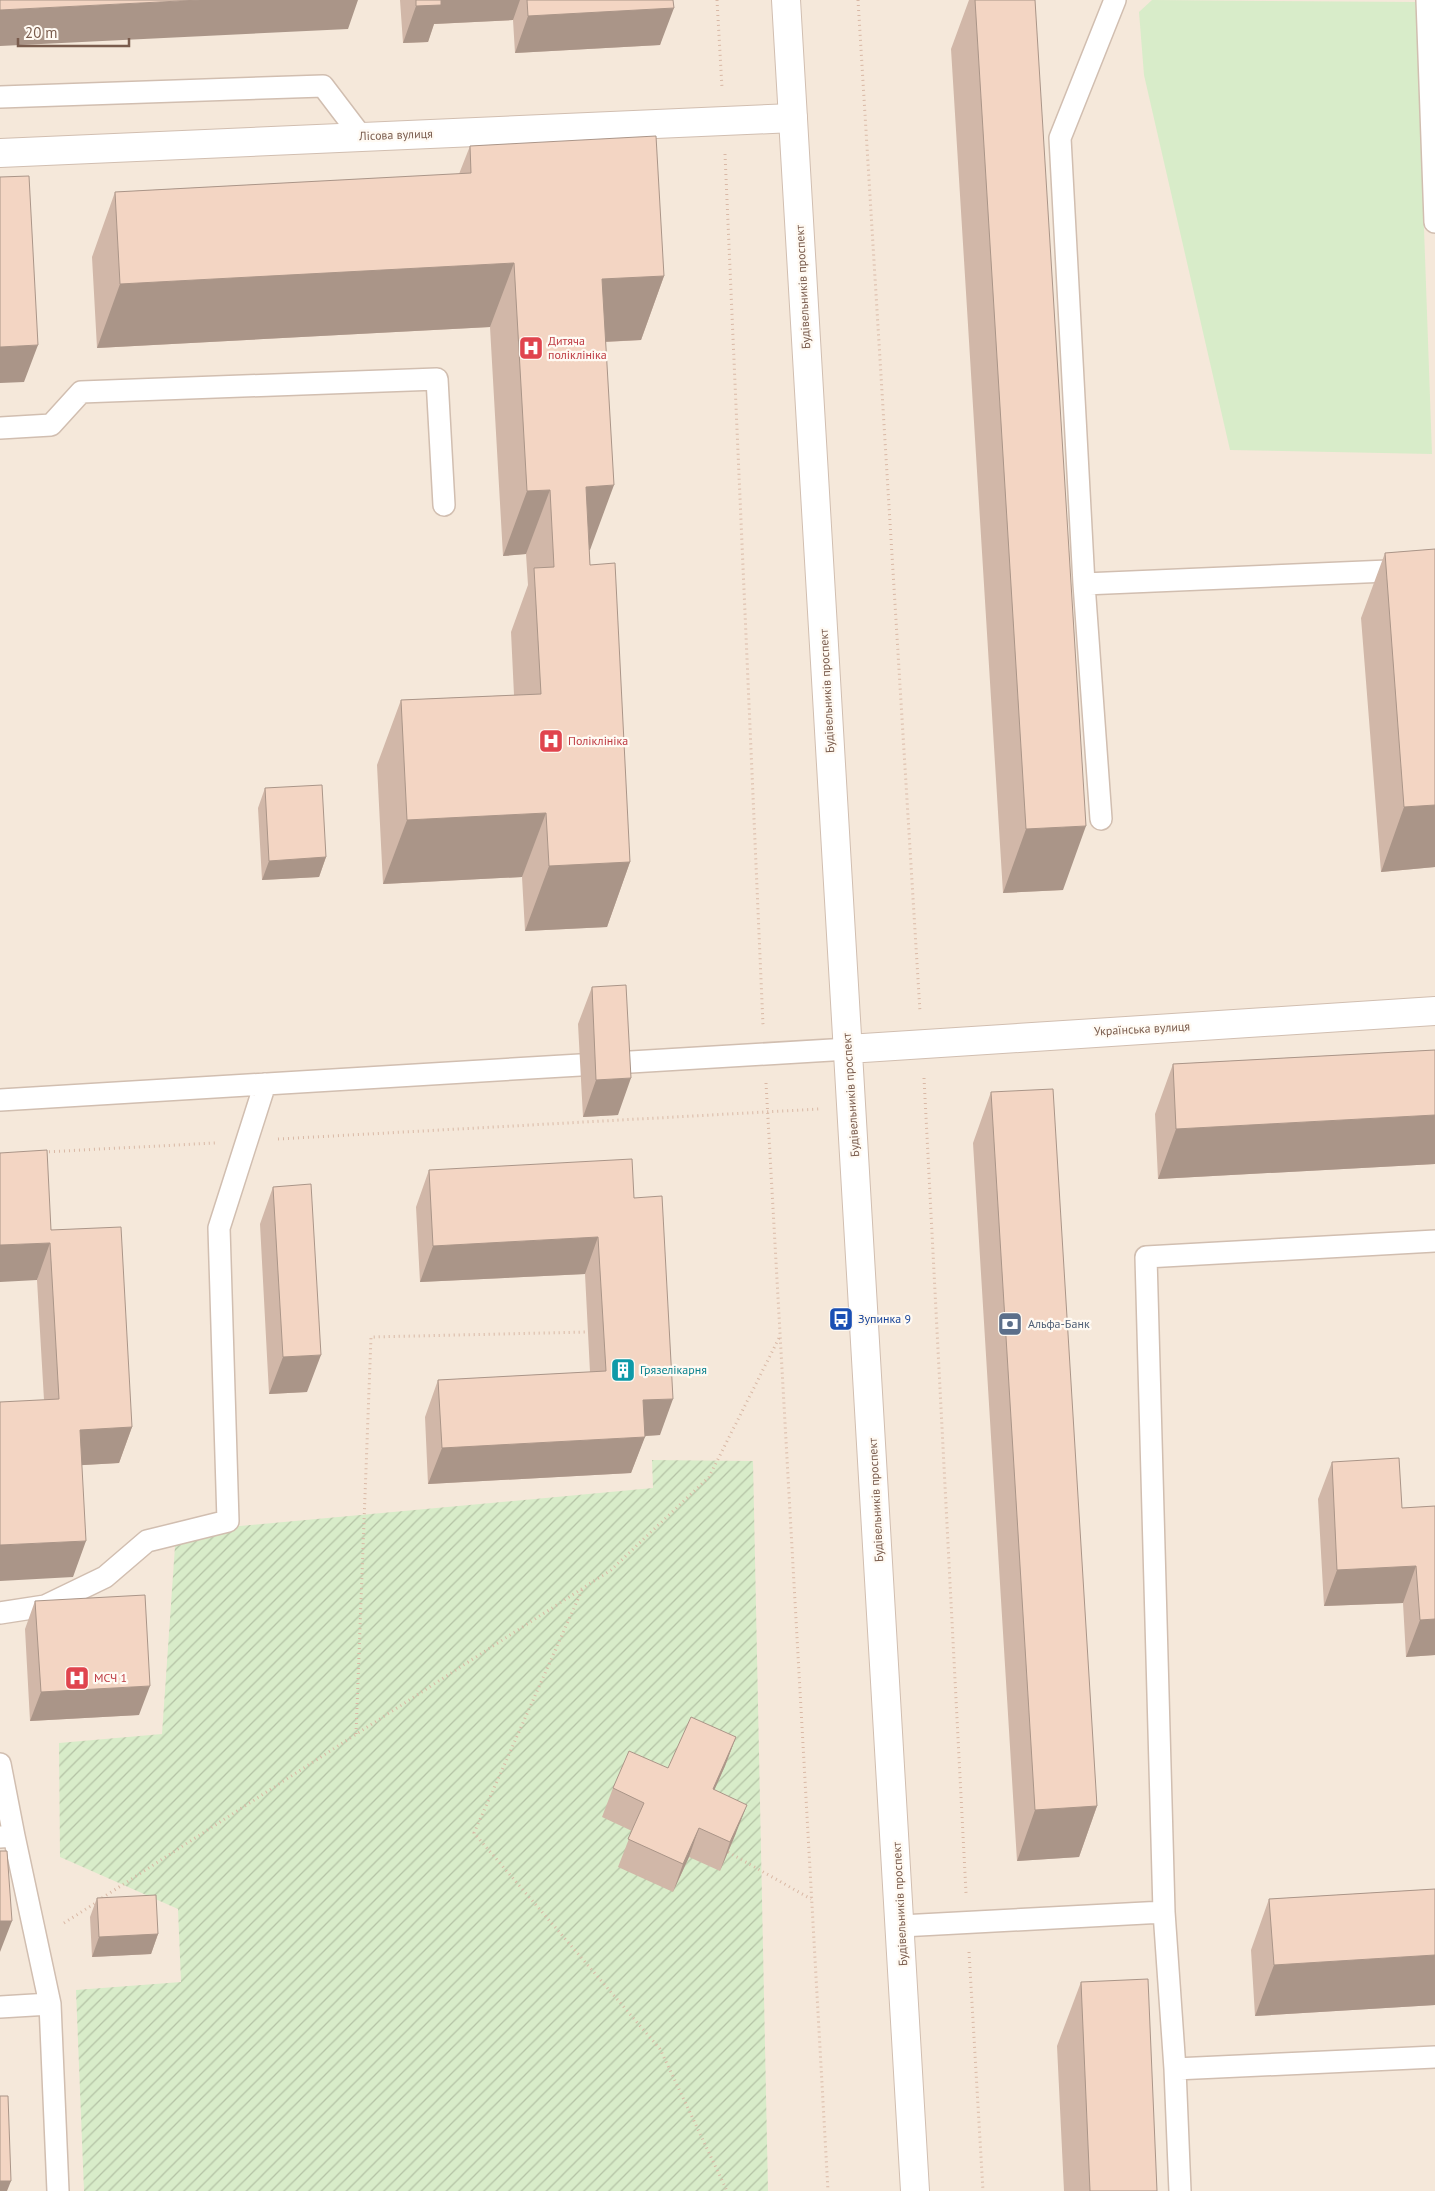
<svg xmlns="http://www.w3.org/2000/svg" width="1435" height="2191" font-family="'PT Sans',sans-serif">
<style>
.residential{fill:#f5e8da}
.park{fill:#d8ecc9}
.garden{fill:url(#garden-furrows)}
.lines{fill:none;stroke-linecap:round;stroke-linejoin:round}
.service-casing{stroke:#d1beb0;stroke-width:24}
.minor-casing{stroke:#d1beb0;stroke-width:30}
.tertiary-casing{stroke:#d1beb0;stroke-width:30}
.path{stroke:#d9b8a5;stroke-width:3;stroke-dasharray:1 4;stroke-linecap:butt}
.service{stroke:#fff;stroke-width:21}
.minor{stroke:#fff;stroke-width:28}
.tertiary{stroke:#fff;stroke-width:28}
.wall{fill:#d1b7a8}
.shaded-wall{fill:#aa9588}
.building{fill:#f3d5c3;stroke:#aa9588}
.labels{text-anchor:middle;stroke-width:4.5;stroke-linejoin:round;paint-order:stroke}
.street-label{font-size:12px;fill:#7a5c4d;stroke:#fffaf3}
.health-label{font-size:12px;fill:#be3a42;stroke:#fffaf3;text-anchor:start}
.transit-label{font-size:12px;fill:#164399;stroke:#fffaf3;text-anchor:start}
.service-label{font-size:12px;fill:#4e5e75;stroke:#fffaf3;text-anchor:start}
.culture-label{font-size:12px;fill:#0d838f;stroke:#fffaf3;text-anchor:start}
</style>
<defs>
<pattern id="garden-furrows" width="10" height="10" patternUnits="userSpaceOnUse" patternTransform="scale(1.25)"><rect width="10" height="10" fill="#d8ecc9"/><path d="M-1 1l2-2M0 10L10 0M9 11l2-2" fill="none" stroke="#b4c2a5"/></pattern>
</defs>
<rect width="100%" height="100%" fill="#fdf6ec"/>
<path class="residential" d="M0 0H1435V2191H0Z"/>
<path class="park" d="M1152 0 1416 2 1432 454 1230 450 1144 75 1139 12Z"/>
<path class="garden" d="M652 1460 753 1461 768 2191H84L76 1990 181 1982 178 1909 60 1857 59 1743 162 1734 176 1532 653 1488Z"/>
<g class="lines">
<defs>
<path id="service" d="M1427 0 1435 222
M0 97 323 86 361 136
M0 428 51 425 81 392 437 379 444 505
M1084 584 1435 569
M1101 819 1084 584 1060 138 1115 0
M614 1063 848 1049
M0 1100 580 1065
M0 1613 45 1606 105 1577 147 1541 228 1521 219 1228 265 1084
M0 1764 14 1836
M0 1837 14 1836 50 2004
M901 1926 1164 1912
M0 2007 50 2004 58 2191
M1175 2069 1435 2057
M1180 2191 1175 2069 1164 1912 1146 1257 1435 1241"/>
<path id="minor" d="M0 153 793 118"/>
<path id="tertiary" d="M786 0 915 2191
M848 1049 1435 1011"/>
</defs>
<use href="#service" class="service-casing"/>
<use href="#minor" class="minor-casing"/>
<use href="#tertiary" class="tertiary-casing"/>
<path class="path" d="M717 0 722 88
M858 0 920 1012
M725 154 763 1025
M924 1078 966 1893
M766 1083 828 2191
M278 1139 819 1109
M44 1152 215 1143
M582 1590 474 1833 660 2049 727 2191
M356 1734 371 1337 588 1332
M728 1852 811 1899
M102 1898 611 1570 709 1477 779 1338
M64 1923 97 1902
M969 1952 983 2191"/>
<use href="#service" class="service"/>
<use href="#minor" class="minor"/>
<use href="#tertiary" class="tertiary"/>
</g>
<path class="wall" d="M400 0H673L660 45 515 53 513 20 434 24 428 42 403 43Z
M969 0H1035L1063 890 1003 893 951 49Z
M470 146 664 276 641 340 606 342 590 550H589L590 565 630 862 607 927 525 931 522 877 383 884 377 765 401 700 514 695 511 632 528 585 526 554 503 556 490 327 97 348 92 257 115 192 459 174Z
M1435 549V867L1381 872 1361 618 1385 553Z
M265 788 326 857 319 877 262 880 258 808Z
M592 987 618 1115 583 1117 578 1024Z
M1435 1050V1164L1158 1179 1155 1114 1173 1064Z
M991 1092 1097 1806 1079 1857 1017 1861 973 1143Z
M429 1170 634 1198 660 1435 645 1436 631 1473 428 1484 425 1417 438 1380 590 1372 585 1274 420 1282 416 1207Z
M273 1187 307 1392 269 1394 260 1224Z
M51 1230 132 1427 119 1463 82 1465 73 1577 44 1400 37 1280Z
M1332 1462 1402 1508 1435 1506V1655L1406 1657 1403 1603 1324 1606 1318 1499Z
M35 1601 139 1715 30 1721 25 1629Z
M736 1737 725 1766 714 1790 736 1833 720 1871 689 1857 673 1892 618 1867 632 1831 602 1817 613 1788 668 1768Z
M1435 1889V2005L1255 2016 1251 1950 1269 1899Z
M97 1898 158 1934 151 1954 92 1957 90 1917Z
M1081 1982 1157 2191H1064L1057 2046Z"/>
<path class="shaded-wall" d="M200 0H358L348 29 0 46V10Z
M436 0H520L513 20 434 24 428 42 403 43 416 6Z
M674 8 660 45 515 53 528 16Z
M514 263 490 327 97 348 120 284Z
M664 276 641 340 579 343 602 279Z
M38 345 24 382 0 383V347Z
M614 485 590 550 562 551 586 487Z
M550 490 526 554 503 556 527 491Z
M1435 805V867L1381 872 1404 807Z
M546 813 522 877 383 884 407 820Z
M1086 826 1063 890 1003 893 1026 829Z
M326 857 319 877 262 880 269 861Z
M630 862 607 927 525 931 549 866Z
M631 1078 618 1115 583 1117 596 1080Z
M1435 1115V1164L1158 1179 1176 1129Z
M598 1237 585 1274 420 1282 433 1246Z
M50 1243 37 1280 0 1282V1245Z
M321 1355 307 1392 269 1394 283 1357Z
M673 1399 660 1435 629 1437 643 1400Z
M132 1427 119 1463 67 1466 80 1430Z
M645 1437 631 1473 428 1484 442 1448Z
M86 1541 73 1577 0 1581V1545Z
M1416 1566 1403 1603 1324 1606 1337 1570Z
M1435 1619V1655L1406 1657 1420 1620Z
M150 1686 139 1715 30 1721 41 1692Z
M736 1737 725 1766 702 1818 713 1789Z
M747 1805 736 1833 720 1871 730 1842Z
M1097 1806 1079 1857 1017 1861 1035 1810Z
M699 1828 689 1857 673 1892 683 1864Z
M0 1921H12L0 1952Z
M158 1934 151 1954 92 1957 99 1937Z
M1435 1955V2005L1255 2016 1274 1965Z
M0 2181H11L7 2191H0Z"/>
<path class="building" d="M0 0H200L0 10Z
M416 0H441V5L416 6Z
M527 0H673L674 8 528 16Z
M975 0H1035L1086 826 1026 829Z
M656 136 664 276 602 279 614 485 586 487 590 565 615 563 630 862 549 866 546 813 407 820 401 700 541 694 534 568 554 567 550 490 527 491 514 263 120 284 115 192 471 173 470 146Z
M29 176 38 345 0 347V177Z
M1435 549V805L1404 807 1385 553Z
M322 785 326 857 269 861 265 788Z
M626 985 631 1078 596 1080 592 987Z
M1435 1050V1115L1176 1129 1173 1064Z
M1053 1089 1097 1806 1035 1810 991 1092Z
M47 1150 51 1230 121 1227 132 1427 80 1430 86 1541 0 1545V1402L59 1399 50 1243 0 1245V1153Z
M632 1159 634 1198 662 1196 673 1399 643 1400 645 1437 442 1448 438 1380 606 1371 598 1237 433 1246 429 1170Z
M311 1184 321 1355 283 1357 273 1187Z
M1399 1458 1402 1508 1435 1506V1619L1420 1620 1416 1566 1337 1570 1332 1462Z
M145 1595 150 1686 41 1692 35 1601Z
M691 1717 736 1737 713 1789 747 1805 730 1842 699 1828 683 1864 628 1839 644 1803 613 1788 629 1751 668 1768Z
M0 1851H7L12 1921H0Z
M1435 1889V1955L1274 1965 1269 1899Z
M156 1895 158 1934 99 1937 97 1898Z
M1148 1979 1157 2191H1090L1081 1982Z
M0 2096H8L11 2181H0Z"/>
<defs>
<symbol id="hospital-square" viewBox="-11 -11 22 22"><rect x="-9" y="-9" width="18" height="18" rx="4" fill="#e0444e" stroke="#fffaf3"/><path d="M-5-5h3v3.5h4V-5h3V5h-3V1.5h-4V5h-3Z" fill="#fff"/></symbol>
<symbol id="bus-square" viewBox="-11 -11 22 22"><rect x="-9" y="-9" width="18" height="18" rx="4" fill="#1a4fb4" stroke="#fffaf3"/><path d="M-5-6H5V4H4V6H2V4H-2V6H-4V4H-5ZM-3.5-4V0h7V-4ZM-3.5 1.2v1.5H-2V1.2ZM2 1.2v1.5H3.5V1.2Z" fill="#fff"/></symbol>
<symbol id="bank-square" viewBox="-11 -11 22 22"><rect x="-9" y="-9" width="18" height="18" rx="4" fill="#5c6f8a" stroke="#fffaf3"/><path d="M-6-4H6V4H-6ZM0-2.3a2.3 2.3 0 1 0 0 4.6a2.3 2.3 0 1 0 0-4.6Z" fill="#fff"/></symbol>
<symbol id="building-square" viewBox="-11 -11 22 22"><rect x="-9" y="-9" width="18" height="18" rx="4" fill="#0f9aa8" stroke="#fffaf3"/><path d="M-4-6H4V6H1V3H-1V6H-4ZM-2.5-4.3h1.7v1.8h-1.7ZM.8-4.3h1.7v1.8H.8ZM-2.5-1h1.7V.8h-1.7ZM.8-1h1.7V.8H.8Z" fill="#fff"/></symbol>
</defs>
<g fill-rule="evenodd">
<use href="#hospital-square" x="517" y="334" width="28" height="28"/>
<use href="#hospital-square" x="537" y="727" width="28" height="28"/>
<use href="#bus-square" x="827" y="1305" width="28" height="28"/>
<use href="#bank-square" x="996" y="1310" width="28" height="28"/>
<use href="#building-square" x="609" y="1356" width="28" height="28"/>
<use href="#hospital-square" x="63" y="1664" width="28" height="28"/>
</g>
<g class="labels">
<g class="street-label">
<text transform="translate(396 135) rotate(-2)" y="4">Лісова вулиця</text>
<text transform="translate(803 287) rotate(-93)" y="4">Будівельників проспект</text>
<text transform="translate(827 691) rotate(-93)" y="4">Будівельників проспект</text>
<text transform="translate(1142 1029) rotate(-3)" y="4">Українська вулиця</text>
<text transform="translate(851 1095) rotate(-94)" y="4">Будівельників проспект</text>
<text transform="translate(876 1500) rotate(-93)" y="4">Будівельників проспект</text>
<text transform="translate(900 1904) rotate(-93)" y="4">Будівельників проспект</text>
</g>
<g class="health-label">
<text x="548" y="345">Дитяча<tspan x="548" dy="14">поліклініка</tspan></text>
<text x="568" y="745">Поліклініка</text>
<text x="94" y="1682">МСЧ 1</text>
</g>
<g class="transit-label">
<text x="858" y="1323">Зупинка 9</text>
</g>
<g class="service-label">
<text x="1028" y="1328">Альфа-Банк</text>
</g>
<g class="culture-label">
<text x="640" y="1374">Грязелікарня</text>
</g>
</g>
<path d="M18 38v8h111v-8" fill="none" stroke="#7a5c4d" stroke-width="2.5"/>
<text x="25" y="38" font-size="15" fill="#7a5c4d" stroke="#fffaf3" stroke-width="4" paint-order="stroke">20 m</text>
</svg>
